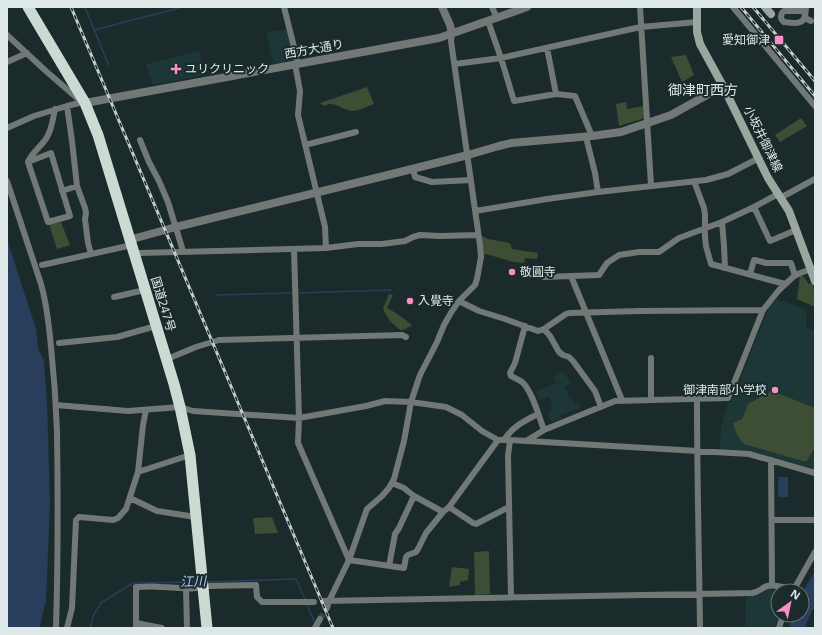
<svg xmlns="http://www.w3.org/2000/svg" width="822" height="635" font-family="'Open Sans','Noto Sans JP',sans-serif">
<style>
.built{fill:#1d3636}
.green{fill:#3d4e35}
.water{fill:#293e5c}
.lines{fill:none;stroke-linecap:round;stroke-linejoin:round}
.stream{stroke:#293e5c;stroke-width:1.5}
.minor-tunnel{stroke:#384747;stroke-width:6;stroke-dasharray:6 3;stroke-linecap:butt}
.minor{stroke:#727875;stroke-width:6}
.tertiary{stroke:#727875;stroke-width:8}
.secondary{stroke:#9ca6a1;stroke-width:8}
.trunk{stroke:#cbdad3;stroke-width:11}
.rail-casing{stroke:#c2cdcd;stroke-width:3}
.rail{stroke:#1b2b2b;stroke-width:1.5;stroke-dasharray:4.5;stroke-linecap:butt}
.poi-dot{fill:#fa8fc7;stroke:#1b2b2b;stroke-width:1.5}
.labels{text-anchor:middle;stroke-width:4;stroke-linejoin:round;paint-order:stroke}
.poi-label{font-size:12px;fill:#dee8e8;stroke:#1b2b2b;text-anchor:start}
.street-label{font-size:12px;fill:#dee8e8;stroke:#1b2b2b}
.water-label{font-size:13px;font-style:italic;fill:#aac8f5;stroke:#1b2b2b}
.quarter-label{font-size:14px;fill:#dee8e8;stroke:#1b2b2b}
</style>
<rect width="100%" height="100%" fill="#1b2b2b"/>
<path class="built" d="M286 29H287L295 60 273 64 266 33Z
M199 51 205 75 153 85 146 64Z
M776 299 807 310 806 328 815 331V471L720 450 721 427 728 402H731L769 307Z
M563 371 571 384 565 387 570 398H572L575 403H579L580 408 560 415 561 419 551 422 548 412 552 411 550 407 553 405 549 396 540 400 536 392 556 383 553 377Z
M770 587 787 591H778V615H779L774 628H745L746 596H759L763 591Z"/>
<path class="green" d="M686 55 694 75 682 82 671 57C676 56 680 56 686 55Z
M367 87 374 104C368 106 358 111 352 111 342 110 334 100 324 106L320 103Z
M626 102 627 109 644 106 645 118 619 126 616 104Z
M801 118 807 126 780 142 775 135Z
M61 222 70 245 57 249 49 224Z
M480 236H482L488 239 510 243 512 249 538 253 537 259 525 258 524 263 513 262 486 254 485 255 483 254Z
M802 275 809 284 812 283 815 293V307L797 299 800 276Z
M389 294 393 295 387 308 396 313 412 325 410 327H408L405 330 403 329 402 331C392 324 388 320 383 309Z
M772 391 815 408V448L806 462 744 444 737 435 733 423 742 419 748 404Z
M272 517 278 533 255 534 253 518Z
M489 551 490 594 475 595 474 552Z
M452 567 469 569 468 580 460 582V585L449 587Z"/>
<path class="water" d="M7 239 36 329 38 348 44 361 47 403 50 504 46 600 41 621 40 628H7Z
M778 477H788V497H778Z
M815 571V608L813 609 804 628H789L793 615H802V593Z"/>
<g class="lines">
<path class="stream" d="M85 7 109 66
M94 30 183 7
M297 293 391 290
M216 295 292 293
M207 582 296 579 305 599
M307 605 315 623
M90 628 94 614 101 603 133 583 199 582"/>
<path class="minor-tunnel" d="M320 619 327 608"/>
<path class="minor" d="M284 7 298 63
M492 7 497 18
M640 7 651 185
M733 7 815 106
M806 7 805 17 807 19 811 21
M784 11H802L805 14C805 26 792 23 784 22 780 19 780 14 784 11Z
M488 21 501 58 514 101 556 94 575 96 592 136
M7 35 47 72 77 98 80 100
M547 48 556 94
M7 62 27 53
M295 64 300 91 298 115 325 227 326 248
M455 64 501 58 627 30 641 27 697 22
M67 106 72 141 77 186 85 208 86 213 85 219 88 243 91 254
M7 128 34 116 67 106 79 103H85
M586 137 595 173 598 192
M140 140 149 162 159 181 168 202 183 251
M305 145 356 132
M28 162 51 153 70 216 48 222 28 162C32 152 42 146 47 137 52 129 53 118 55 109
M413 169 415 177 432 182 471 180
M7 181 41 284C47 305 49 325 51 347 54 375 56 403 57 431 58 497 58 562 56 628
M694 181 704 208 705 215V237L706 246 711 264 785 284
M62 191 77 186
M780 198 815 179
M754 207 770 241 796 230
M475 211 547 199 598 192 706 180 728 174 759 158
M722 222 724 246 725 268
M294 249 299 418 298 443 349 560
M140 253 326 248 358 244H382L405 241 413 237 420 235 440 236 478 235
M42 265 132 245
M750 274 754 260H755L766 263H791L795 276
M571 276 622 400
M544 277 599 275 607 263 619 255 639 252H659L679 238 722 222 754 207 778 194
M114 297 145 290
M459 301 479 311 505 319 538 331 544 329 566 314 569 313 640 311 763 310
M525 326 515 363 510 373 511 376C514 378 518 379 522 382 532 390 539 417 544 430
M544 329 550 336 559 352 563 355 569 357 573 361 595 391 601 407
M59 343 117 337 156 326
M172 357 196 347 219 340 402 335 406 337
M651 358V400
M697 399C697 475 699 552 700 628
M56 405 128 411 180 407 193 411 299 418 366 406 385 401 411 402 446 407 462 415 482 431 498 440H510L749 454 815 473
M504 440C512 427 524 421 538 414
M510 440 508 456 511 597
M526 441 544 430 615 401 728 398 763 310 779 290 793 277 800 273 815 268
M771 460 772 585
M138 472 190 455
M392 483 404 488 414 496 443 512
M130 498 157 511 196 517
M449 507 473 523 476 524 509 507
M772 520H815
M349 560 404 568 406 557 408 555 416 552 418 549 426 533 443 512 449 507 498 440
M389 566 395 534 399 528 414 496
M186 589 187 628
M793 591 815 552
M323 601 752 593C759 592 760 589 767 586 775 584 786 588 794 590
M327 608 329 601 349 560 367 509 382 496 389 488 394 479 404 441 411 402 420 375 437 342 444 325 452 311 459 301 475 285 477 279 481 257 480 245 451 41 452 33
M136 623 162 628
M67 628 72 608 76 520 79 517 113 520 118 518 126 509 138 472 143 425 146 410
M136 628V587C144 587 153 586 161 587 177 587 192 591 208 586L256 585 257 597 262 602H314
M315 628 320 619
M779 628 783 615"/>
<path class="tertiary" d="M442 7 450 25 452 33
M85 103 439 38 527 7
M136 238 176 227 388 175 468 155 499 146 511 143 592 136 621 132 671 115 723 86"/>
<path class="secondary" d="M697 7V32L700 44 723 86 768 178 789 211 815 281
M765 7 771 14"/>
<path class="trunk" d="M28 7 85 103 98 135 174 384 180 407 190 455 207 628"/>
<defs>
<path id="rail" d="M71 7 333 628
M741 7 815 96
M753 7 815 81"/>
</defs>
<use href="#rail" class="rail-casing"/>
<use href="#rail" class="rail"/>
</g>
<g class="poi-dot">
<rect x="774" y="35" width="10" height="10" rx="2"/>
<path d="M174 63h4v4h4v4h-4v4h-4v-4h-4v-4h4z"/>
<circle cx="512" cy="272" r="4"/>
<circle cx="410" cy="301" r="4"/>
<circle cx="775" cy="390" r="4"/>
</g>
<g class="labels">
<g class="poi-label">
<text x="770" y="44" text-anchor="end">愛知御津</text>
<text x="185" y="73">ユリクリニック</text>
<text x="520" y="276">敬圓寺</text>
<text x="418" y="305">入覺寺</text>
<text x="767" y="394" text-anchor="end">御津南部小学校</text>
</g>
<g class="street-label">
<text transform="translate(314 49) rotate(-10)" y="4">西方大通り</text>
<text transform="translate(763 139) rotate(64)" y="4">小坂井御津線</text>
<text transform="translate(163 304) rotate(73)" y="4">国道247号</text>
</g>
<g class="water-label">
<text transform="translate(193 581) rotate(-2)" y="5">江川</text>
</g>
<g class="quarter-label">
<text x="703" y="95">御津町西方</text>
</g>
</g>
<rect width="822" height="635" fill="none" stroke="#dee8e8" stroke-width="16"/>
<g transform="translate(790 603) rotate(33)"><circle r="19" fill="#1b2b2b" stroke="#697777"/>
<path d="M0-3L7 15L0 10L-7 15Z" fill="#fa8fc7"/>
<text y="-6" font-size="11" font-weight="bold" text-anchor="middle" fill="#dee8e8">N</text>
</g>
</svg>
